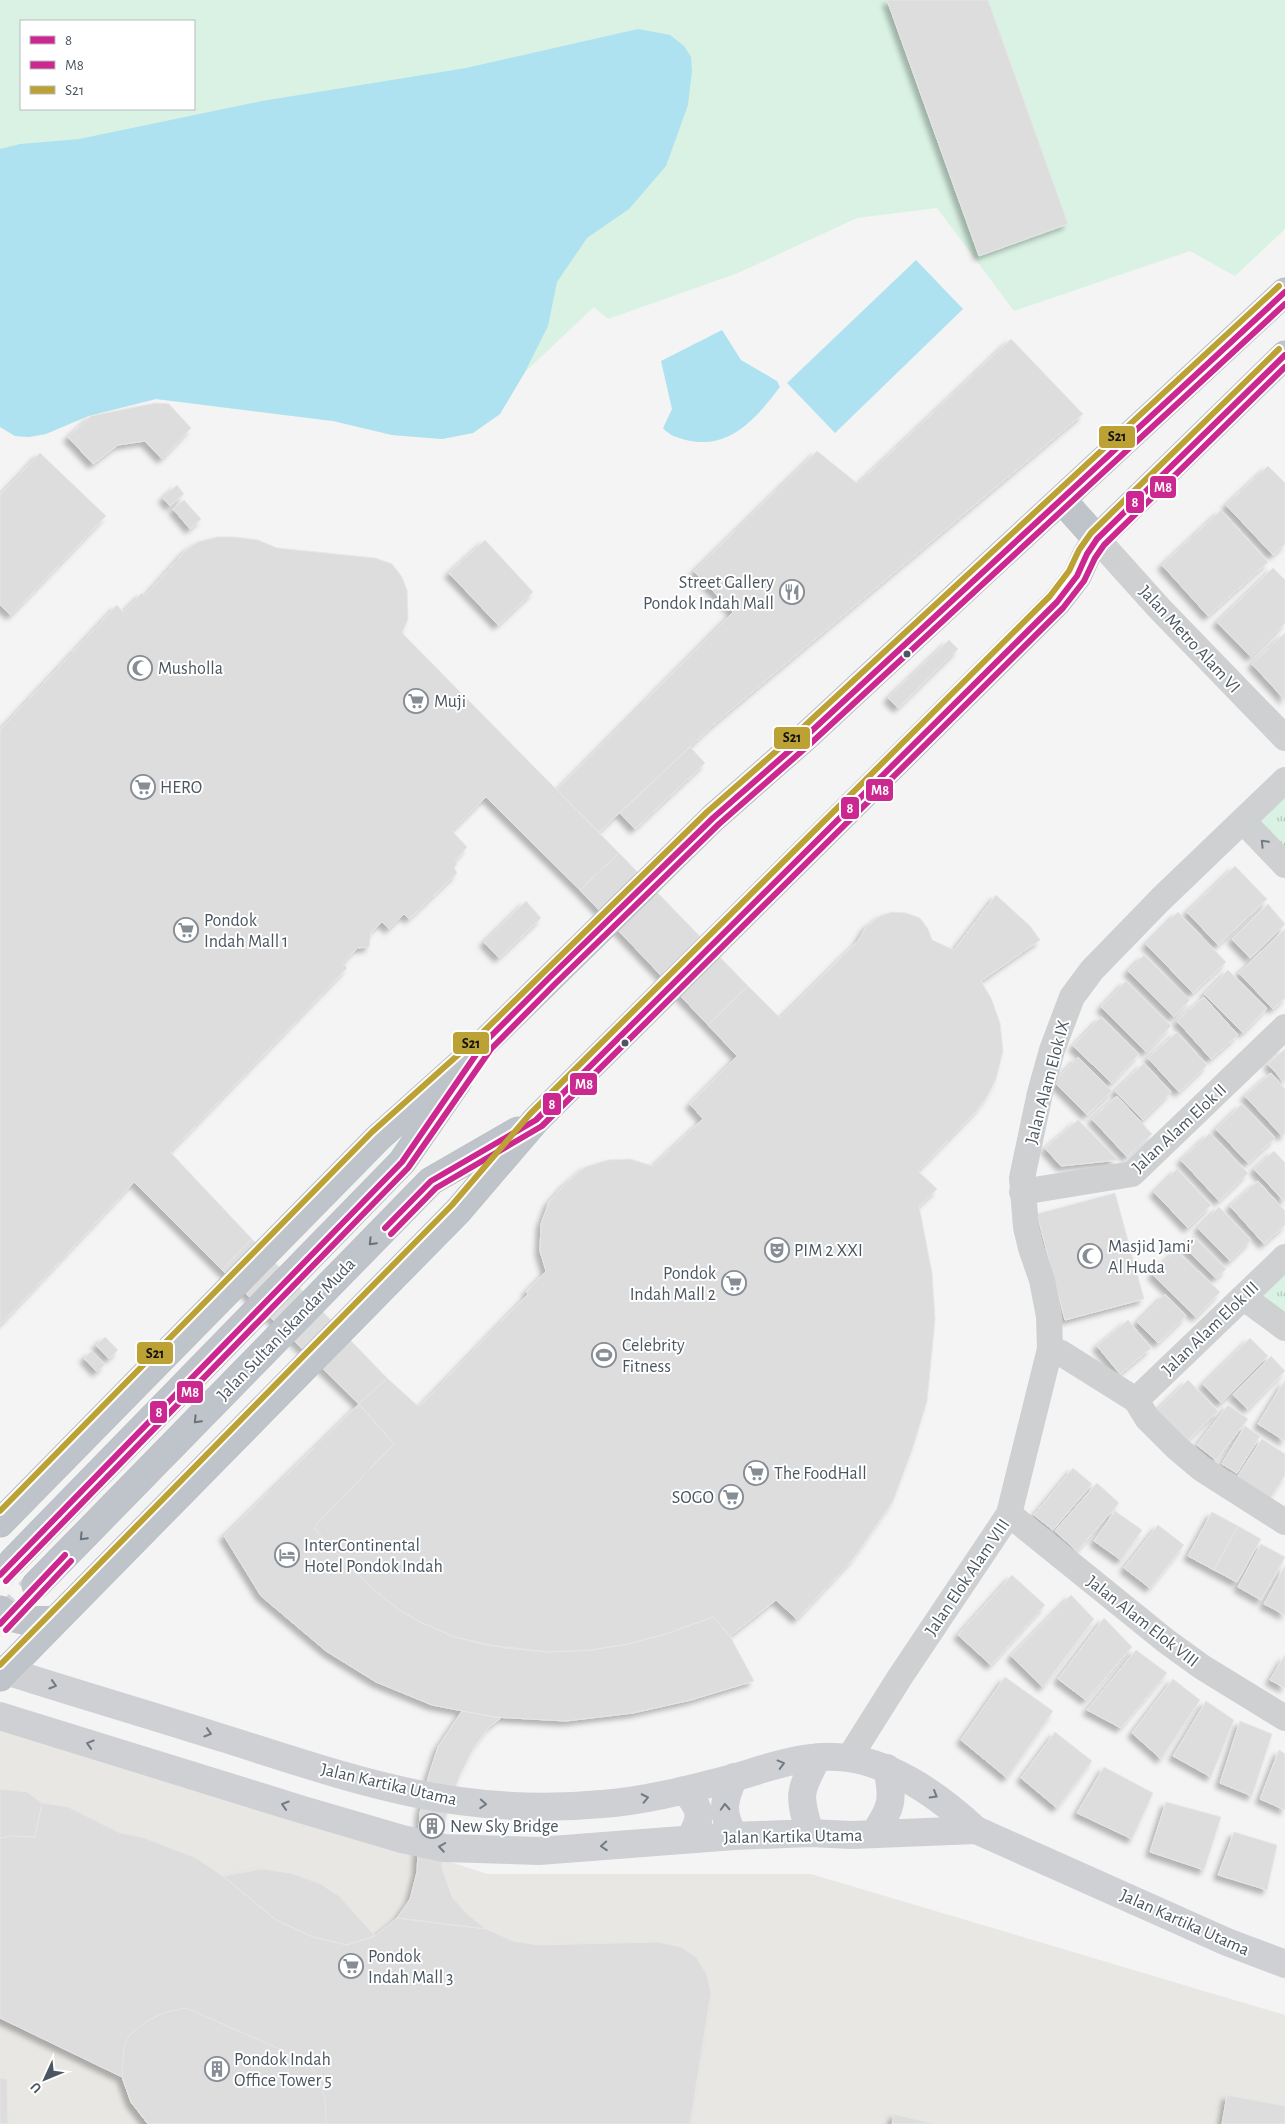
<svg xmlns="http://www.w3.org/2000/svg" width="1285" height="2124" font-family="'Alegreya Sans',sans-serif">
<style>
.commercial{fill:#e8e7e3}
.grass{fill:#d9f2e3;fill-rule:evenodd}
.park{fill:url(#park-tufts)}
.water{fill:#aee2f0}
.building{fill:#ddddde;stroke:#e5e6e7;filter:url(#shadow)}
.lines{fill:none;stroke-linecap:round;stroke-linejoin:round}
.highway-tunnel{stroke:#d2d4d7;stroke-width:28;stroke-dasharray:28 14;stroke-linecap:butt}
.highway-casing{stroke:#b9bec3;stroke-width:29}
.street{stroke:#ced0d2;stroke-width:26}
.secondary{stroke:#ced0d4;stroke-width:28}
.highway{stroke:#bec4c9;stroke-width:28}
.bus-1-casing{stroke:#fff;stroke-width:10}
.bus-2-casing{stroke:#fff;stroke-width:10}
.bus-3-casing{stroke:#fff;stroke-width:10}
.bus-1{stroke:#cc2790;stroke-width:6}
.bus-2{stroke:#cb2990;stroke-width:6}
.bus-3{stroke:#bca135;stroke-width:6}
.oneway{stroke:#727b83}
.oneway2{stroke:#67727b}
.oneway3{stroke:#727b84}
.bus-dot{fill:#4a5661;stroke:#fff;stroke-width:2}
.labels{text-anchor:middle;stroke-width:4;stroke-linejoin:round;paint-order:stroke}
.poi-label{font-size:18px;fill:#4a5661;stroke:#fff;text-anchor:start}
.street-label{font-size:18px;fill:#4a5661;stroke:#fff}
.line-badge{stroke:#fff;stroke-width:2}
.badge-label{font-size:14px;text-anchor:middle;font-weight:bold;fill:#fff}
.pale-badge-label{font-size:14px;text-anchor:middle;font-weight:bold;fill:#111}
</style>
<defs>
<pattern id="park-tufts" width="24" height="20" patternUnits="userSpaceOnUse" patternTransform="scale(1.25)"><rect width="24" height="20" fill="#d9f2e3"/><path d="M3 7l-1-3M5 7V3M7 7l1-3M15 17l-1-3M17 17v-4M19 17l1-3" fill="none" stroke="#b2c7bb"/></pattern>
<filter id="shadow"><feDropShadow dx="-4.5" dy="4.5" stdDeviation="2.5" flood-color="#0004"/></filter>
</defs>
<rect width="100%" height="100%" fill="#f4f4f4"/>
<path class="commercial" d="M0 1713 487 1874H811L1285 2015V2124H0Z"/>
<path class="grass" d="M0 0H1285V229L1235 276 1190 251 1014 311 937 208 857 218 738 273 608 319 594 307 525 372 500 414 473 433 442 439 392 435 333 421 156 399 88 416 46 434 29 437 15 436 0 427ZM21 21H194V109H21Z"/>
<path class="park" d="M1285 792V850L1256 820Z
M1285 1267V1319L1256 1298Z"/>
<path class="water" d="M638 29 670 35 684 46 691 57 692 71 688 105 666 166 629 209 587 238 557 282 548 326 525 372 500 414 473 433 442 439 392 435 333 421 156 399 88 416 46 434 29 437 15 436 0 427V149L20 144 79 139 262 101 466 68Z
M916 260 963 309 835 433 787 383Z
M722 330 741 360 777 381 780 387C757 417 730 451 686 440 676 437 670 436 663 428L672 409 661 361Z"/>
<path class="building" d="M887 0H988L1068 224 979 256Z
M1011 339 1083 414 713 725 599 832 557 790 733 612 694 571 817 451 858 484Z
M156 403 169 404 191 428 162 459 145 441 118 445 93 464 68 437 91 416Z
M40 453 106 516 11 615 0 605V495Z
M1268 466 1285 483V544L1273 555 1226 505Z
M177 485 184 494 170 506 163 498Z
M184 500 201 519 190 529 173 509Z
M1221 510 1268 562 1208 616 1162 565Z
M217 537H235L258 540 277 548 375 558 392 564 402 577 407 590 408 619 402 633 619 853 580 890 486 797 452 831 467 847 455 861 457 864 454 868 457 873 409 919 404 914 389 929 382 922 371 932 369 947 357 948 343 963 347 968 170 1152 252 1239 222 1270 134 1182 0 1325V730L117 605 123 612 142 593 145 596 186 550 198 542Z
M485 540 533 592 498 625 449 573Z
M1273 568 1285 580V623L1251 657 1217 622Z
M1285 633V700L1252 664Z
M949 640 958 649 898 708 888 698Z
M690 747 705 763 635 829 620 813Z
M619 853 748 986 708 1025 580 890Z
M1235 866 1267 899 1218 945 1187 912Z
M996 895 1030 926 1040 940 981 981 991 998 1000 1023 1003 1051 996 1079 988 1095 977 1110 918 1171 937 1189 919 1206 932 1273 935 1319 927 1401 912 1450 893 1501 853 1559 797 1619 776 1600 730 1636 713 1617 666 1634 628 1644 591 1650 548 1652 504 1648 455 1637 420 1622 398 1609 372 1588 328 1545 314 1527 394 1444 359 1404 387 1378 419 1407 528 1294 526 1292 546 1271 540 1251 541 1224 549 1202 565 1184 585 1167 608 1160 630 1159 653 1166 703 1119 690 1104 737 1056 708 1025 748 986 780 1018 858 941 866 927 880 916 892 912 906 913 920 918 928 929 932 940 954 950Z
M526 901 541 918 499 958 484 942Z
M1268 904 1285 924 1250 958 1232 939Z
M1178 912 1226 962 1193 993 1146 944Z
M1285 929V998L1273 1009 1239 973Z
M1144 955 1190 1000 1174 1017 1128 971Z
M1228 970 1267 1008 1243 1033 1204 994Z
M1126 981 1171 1026 1146 1052 1101 1007Z
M1204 997 1238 1035 1211 1059 1177 1021Z
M1101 1017 1139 1054 1112 1083 1073 1046Z
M1177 1032 1207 1065 1179 1092 1148 1058Z
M1285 1049V1083L1268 1064Z
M1078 1057 1112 1091 1087 1115 1054 1082Z
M1144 1063 1171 1092 1143 1120 1115 1091Z
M1271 1073 1285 1089V1133L1282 1136 1245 1096Z
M1117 1096 1152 1134 1127 1157 1092 1119Z
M1242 1104 1275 1138 1248 1163 1216 1129Z
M1078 1120 1118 1160 1061 1166 1045 1148Z
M1210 1133 1248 1173 1219 1201 1181 1160Z
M1274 1151 1285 1163V1202L1254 1169Z
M1177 1169 1211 1205 1188 1228 1154 1192Z
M1258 1181 1285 1211V1225L1264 1244 1230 1206Z
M1115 1193 1144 1299 1065 1320 1037 1214Z
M1219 1207 1251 1240 1230 1261 1198 1228Z
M1193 1236 1226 1269 1216 1278 1183 1246Z
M252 1239 387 1378 359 1404 222 1270Z
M1176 1250 1220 1292 1196 1317 1152 1274Z
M1165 1294 1186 1316 1158 1343 1137 1322Z
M1128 1320 1151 1348 1120 1374 1097 1346Z
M105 1337 118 1350 109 1359 96 1345Z
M1250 1338 1268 1356 1221 1403 1203 1384Z
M92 1351 105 1364 97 1372 84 1358Z
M1271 1356 1285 1371 1248 1409 1233 1395Z
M1188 1380 1218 1411 1185 1443 1155 1412Z
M1285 1380V1441L1258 1424Z
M359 1404 394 1444 314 1527 328 1545 372 1588 398 1609 420 1622 455 1637 481 1644 548 1652 591 1650 628 1644 666 1634 713 1617 730 1636 754 1681 691 1700 633 1713 566 1721 494 1717 432 1705 376 1682 326 1651 261 1596 224 1536Z
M1228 1405 1248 1419 1216 1460 1197 1445Z
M1245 1426 1260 1436 1237 1473 1222 1464Z
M1262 1439 1285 1454V1475L1267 1504 1234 1482Z
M1073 1468 1092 1484 1053 1530 1034 1515Z
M1097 1483 1119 1503 1077 1551 1055 1531Z
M1115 1511 1142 1530 1121 1560 1094 1541Z
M1212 1512 1238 1526 1214 1570 1188 1556Z
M1158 1525 1184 1545 1150 1588 1124 1568Z
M1238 1526 1261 1539 1237 1582 1214 1570Z
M1261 1544 1285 1557 1261 1600 1238 1587Z
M1285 1566V1615L1264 1604Z
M1012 1575 1045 1605 991 1665 958 1635Z
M1071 1595 1094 1619 1043 1687 1011 1656Z
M1104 1618 1132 1647 1086 1700 1058 1679Z
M1136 1650 1167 1673 1121 1728 1087 1710Z
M1285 1655V1688L1270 1680Z
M1005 1677 1053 1711 1007 1778 961 1740Z
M1173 1679 1200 1700 1161 1759 1132 1733Z
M1206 1701 1234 1720 1211 1777 1173 1756Z
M462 1711 501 1718 489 1727 474 1747 460 1775 448 1809 441 1839 442 1868 452 1897 466 1913 486 1929 397 1918 410 1899 417 1872 420 1813 428 1778 438 1747Z
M1240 1721 1272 1734 1252 1796 1220 1783Z
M1055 1732 1092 1761 1057 1808 1021 1778Z
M1279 1750 1285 1754V1810L1260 1799Z
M1104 1767 1153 1793 1132 1839 1077 1813Z
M0 1789 27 1792 42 1803 35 1837 12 1836 0 1838Z
M1166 1802 1221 1817 1204 1870 1150 1852Z
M42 1803 68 1807 120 1833 142 1837 196 1858 223 1876 276 1920 313 1937 347 1945 375 1936 397 1918 486 1929 513 1941 538 1945 657 1942 681 1947 697 1958 707 1975 711 1993 690 2124H148L131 2102 122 2077 0 2018V1838L12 1836 35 1837Z
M1234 1832 1277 1845 1267 1890 1218 1875Z
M262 1869 290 1873 319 1883 339 1896 375 1936 347 1945 313 1937 276 1920 223 1876Z
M186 2008 307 2061 319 2078 325 2099 326 2124H148L131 2102 122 2077 124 2048 129 2036 147 2021 166 2012Z
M0 2078 7 2079 8 2124H0Z
M1227 2095 1285 2106V2124H1222Z
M894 2114 935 2124H892Z"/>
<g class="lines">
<path class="highway-tunnel" d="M0 1575 13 1561
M0 1624 36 1585"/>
<defs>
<path id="highway" d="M1062 500 1097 539
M0 1523 378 1138 484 1043 713 818 804 738 1285 292
M13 1561 402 1162 458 1081
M36 1585 431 1181 518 1131
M0 1610C15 1623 35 1621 54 1620
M0 1677 458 1211 536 1120 1057 602 1077 576 1087 554 1097 539 1285 355"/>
</defs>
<use href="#highway" class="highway-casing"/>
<path class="street" d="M1097 539 1159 608 1285 738
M1243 821 1285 865
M1022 1192 1132 1174 1285 1027
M1243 1297 1285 1328
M1050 1349 1061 1353 1136 1400 1147 1418 1177 1448 1202 1469 1285 1522
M1136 1400 1285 1257
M1009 1514 1166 1641 1202 1667 1285 1718
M849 1758 900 1677 1009 1514 1050 1349 1049 1316 1042 1280 1031 1248 1026 1227 1022 1178 1040 1093 1052 1050 1072 997 1092 970 1161 899 1285 780"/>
<path class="secondary" d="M0 1669C71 1692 144 1713 216 1736 281 1756 346 1779 413 1793 475 1806 539 1810 602 1804 646 1801 690 1789 733 1778 770 1767 809 1752 848 1758 897 1765 941 1798 976 1830L1227 1942 1285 1964
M0 1716 300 1809 402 1839 444 1848 539 1851 734 1836 810 1833 852 1835 976 1830
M734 1777C723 1802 721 1812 734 1836
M684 1790C702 1810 703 1817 689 1839
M810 1833C798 1795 799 1791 818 1757
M874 1834C892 1807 894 1800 887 1768"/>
<use href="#highway" class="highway"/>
<defs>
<path id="bus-1" d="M385 1228 431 1181 536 1120 1057 602 1077 576 1087 554 1097 539 1285 355
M0 1575 402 1162 484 1043 548 979 713 818 804 738 1285 292
M0 1624 65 1555"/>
<path id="bus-2" d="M391 1234 436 1188 542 1126 1063 608 1084 581 1095 558 1104 545 1285 367
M6 1581 408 1168 491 1049 554 985 719 824 810 744 1285 304
M6 1630 71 1561"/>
<path id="bus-3" d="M0 1511 372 1132 478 1037 707 812 798 732 1279 286
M0 1665 452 1205 530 1114 1050 596 1069 571 1079 550 1091 533 1279 349"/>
</defs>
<use href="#bus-1" class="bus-1-casing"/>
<use href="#bus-2" class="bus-2-casing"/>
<use href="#bus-3" class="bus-3-casing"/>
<use href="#bus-1" class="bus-1"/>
<use href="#bus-2" class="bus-2"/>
<use href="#bus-3" class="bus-3"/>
</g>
<defs><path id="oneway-chevron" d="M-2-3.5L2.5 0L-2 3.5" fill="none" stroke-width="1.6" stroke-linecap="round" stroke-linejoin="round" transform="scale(1.25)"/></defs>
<use class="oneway" href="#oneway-chevron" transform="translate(1264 843) rotate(-134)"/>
<g class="oneway2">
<use href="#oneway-chevron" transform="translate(372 1242) rotate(134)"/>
<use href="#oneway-chevron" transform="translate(197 1420) rotate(134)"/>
<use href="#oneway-chevron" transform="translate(83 1537) rotate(134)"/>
</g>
<g class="oneway3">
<use href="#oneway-chevron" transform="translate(53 1685) rotate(17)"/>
<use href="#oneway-chevron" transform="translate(208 1733) rotate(17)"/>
<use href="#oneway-chevron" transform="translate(90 1744) rotate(-163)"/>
<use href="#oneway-chevron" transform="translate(781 1764) rotate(-15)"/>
<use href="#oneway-chevron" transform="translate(934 1795) rotate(30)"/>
<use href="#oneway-chevron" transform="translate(645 1798) rotate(-12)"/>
<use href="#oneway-chevron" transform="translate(483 1804) rotate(4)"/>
<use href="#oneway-chevron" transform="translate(285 1805) rotate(-163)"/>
<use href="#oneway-chevron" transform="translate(725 1807) rotate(-93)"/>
<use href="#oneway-chevron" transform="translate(604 1846) rotate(176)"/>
<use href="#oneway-chevron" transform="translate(442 1847) rotate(-171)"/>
</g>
<defs>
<symbol id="restaurant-ring" viewBox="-11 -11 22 22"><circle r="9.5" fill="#fff" stroke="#868d94" stroke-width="1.5"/><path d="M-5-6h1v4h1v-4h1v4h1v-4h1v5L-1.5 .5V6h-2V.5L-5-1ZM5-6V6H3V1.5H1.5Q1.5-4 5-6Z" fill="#868d94"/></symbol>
<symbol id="mosque-ring" viewBox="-11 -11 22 22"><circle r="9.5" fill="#fff" stroke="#868d94" stroke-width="1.5"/><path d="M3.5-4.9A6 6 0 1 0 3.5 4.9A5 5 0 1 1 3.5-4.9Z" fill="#868d94"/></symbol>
<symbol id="supermarket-ring" viewBox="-11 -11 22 22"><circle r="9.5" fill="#fff" stroke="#868d94" stroke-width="1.5"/><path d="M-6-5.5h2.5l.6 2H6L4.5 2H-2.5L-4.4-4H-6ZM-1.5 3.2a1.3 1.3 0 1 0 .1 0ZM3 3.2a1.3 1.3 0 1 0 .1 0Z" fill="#868d94"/></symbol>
<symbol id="theatre-ring" viewBox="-11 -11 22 22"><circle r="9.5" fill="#fff" stroke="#868d94" stroke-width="1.5"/><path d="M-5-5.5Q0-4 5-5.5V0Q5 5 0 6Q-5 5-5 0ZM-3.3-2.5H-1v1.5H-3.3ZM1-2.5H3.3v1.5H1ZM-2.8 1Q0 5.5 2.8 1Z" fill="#868d94"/></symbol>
<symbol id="stadium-ring" viewBox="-11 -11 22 22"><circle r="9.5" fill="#fff" stroke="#868d94" stroke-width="1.5"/><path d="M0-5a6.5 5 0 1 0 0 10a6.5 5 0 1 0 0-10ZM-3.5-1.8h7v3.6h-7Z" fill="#868d94"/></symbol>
<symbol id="hotel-ring" viewBox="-11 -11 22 22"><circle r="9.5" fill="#fff" stroke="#868d94" stroke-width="1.5"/><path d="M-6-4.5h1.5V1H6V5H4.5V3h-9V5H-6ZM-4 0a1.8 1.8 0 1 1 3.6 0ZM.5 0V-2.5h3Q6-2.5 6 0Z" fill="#868d94"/></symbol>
<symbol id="building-ring" viewBox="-11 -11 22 22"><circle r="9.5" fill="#fff" stroke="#868d94" stroke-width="1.5"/><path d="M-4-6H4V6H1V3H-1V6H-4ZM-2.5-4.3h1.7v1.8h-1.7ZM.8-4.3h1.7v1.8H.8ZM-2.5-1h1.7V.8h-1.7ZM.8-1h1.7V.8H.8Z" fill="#868d94"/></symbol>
</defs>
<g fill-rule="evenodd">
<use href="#restaurant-ring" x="778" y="578" width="28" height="28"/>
<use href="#mosque-ring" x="126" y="654" width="28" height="28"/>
<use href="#supermarket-ring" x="402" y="687" width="28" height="28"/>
<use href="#supermarket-ring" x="129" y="773" width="28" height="28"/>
<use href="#supermarket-ring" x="172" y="916" width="28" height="28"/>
<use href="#theatre-ring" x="763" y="1236" width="28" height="28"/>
<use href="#mosque-ring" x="1076" y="1242" width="28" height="28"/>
<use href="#supermarket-ring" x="720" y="1269" width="28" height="28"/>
<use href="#stadium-ring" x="590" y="1341" width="28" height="28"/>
<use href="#supermarket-ring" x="742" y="1459" width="28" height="28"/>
<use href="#supermarket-ring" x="717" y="1483" width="28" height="28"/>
<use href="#hotel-ring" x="273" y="1541" width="28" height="28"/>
<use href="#building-ring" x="418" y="1812" width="28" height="28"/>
<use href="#supermarket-ring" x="337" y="1952" width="28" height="28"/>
<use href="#building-ring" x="203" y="2055" width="28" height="28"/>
</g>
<g class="bus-dot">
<circle cx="907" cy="654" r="4.5"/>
<circle cx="625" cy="1043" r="4.5"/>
</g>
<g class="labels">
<g class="poi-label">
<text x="774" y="588" text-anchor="end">Street Gallery<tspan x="774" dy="21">Pondok Indah Mall</tspan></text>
<text x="158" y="674">Musholla</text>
<text x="434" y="707">Muji</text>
<text x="160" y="793">HERO</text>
<text x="204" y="926">Pondok<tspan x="204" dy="21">Indah Mall 1</tspan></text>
<text x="1108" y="1252">Masjid Jami'<tspan x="1108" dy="21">Al Huda</tspan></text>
<text x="794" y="1256">PIM 2 XXI</text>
<text x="716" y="1279" text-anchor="end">Pondok<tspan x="716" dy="21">Indah Mall 2</tspan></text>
<text x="622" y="1351">Celebrity<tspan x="622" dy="21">Fitness</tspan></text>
<text x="774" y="1479">The FoodHall</text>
<text x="714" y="1503" text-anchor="end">SOGO</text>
<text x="304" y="1551">InterContinental<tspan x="304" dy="21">Hotel Pondok Indah</tspan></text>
<text x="450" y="1832">New Sky Bridge</text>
<text x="368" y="1962">Pondok<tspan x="368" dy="21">Indah Mall 3</tspan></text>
<text x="234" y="2065">Pondok Indah<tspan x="234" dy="21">Office Tower 5</tspan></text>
</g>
<g class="street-label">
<text transform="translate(1190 639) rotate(47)" y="6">Jalan Metro Alam VI</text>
<text transform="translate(1047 1082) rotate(-75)" y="6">Jalan Alam Elok IX</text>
<text transform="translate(1179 1128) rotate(-43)" y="6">Jalan Alam Elok II</text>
<text transform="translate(1210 1328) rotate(-44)" y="6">Jalan Alam Elok III</text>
<text transform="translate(286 1329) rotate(-46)" y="6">Jalan Sultan Iskandar Muda</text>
<text transform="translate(967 1577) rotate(-56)" y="6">Jalan Elok Alam VIII</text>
<text transform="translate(1143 1621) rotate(38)" y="6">Jalan Alam Elok VIII</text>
<text transform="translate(389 1784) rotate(13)" y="6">Jalan Kartika Utama</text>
<text transform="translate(793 1836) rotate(-1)" y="6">Jalan Kartika Utama</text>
<text transform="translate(1185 1922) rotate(24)" y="6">Jalan Kartika Utama</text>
</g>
</g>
<g class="line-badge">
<rect x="1098" y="425" width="38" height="24" rx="5" fill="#bca135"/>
<rect x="1149" y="475" width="28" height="24" rx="5" fill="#cb2990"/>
<rect x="1125" y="490" width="20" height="24" rx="5" fill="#cc2790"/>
<rect x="773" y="726" width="38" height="24" rx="5" fill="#bca135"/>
<rect x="865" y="778" width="29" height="24" rx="5" fill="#cb2990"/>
<rect x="840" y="796" width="20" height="24" rx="5" fill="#cc2790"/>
<rect x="452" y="1031" width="38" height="24" rx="5" fill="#bca135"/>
<rect x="569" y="1072" width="29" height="24" rx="5" fill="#cb2990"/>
<rect x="542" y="1092" width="20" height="24" rx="5" fill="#cc2790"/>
<rect x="136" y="1341" width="38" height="24" rx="5" fill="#bca135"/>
<rect x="176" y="1380" width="28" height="24" rx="5" fill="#cb2990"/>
<rect x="149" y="1400" width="19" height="24" rx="5" fill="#cc2790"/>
</g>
<g class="badge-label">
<text x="1163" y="492">M8</text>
<text x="1135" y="507">8</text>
<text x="880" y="795">M8</text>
<text x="850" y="813">8</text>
<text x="584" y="1089">M8</text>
<text x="552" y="1109">8</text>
<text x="190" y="1397">M8</text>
<text x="159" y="1417">8</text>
</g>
<g class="pale-badge-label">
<text x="1117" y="441">S21</text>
<text x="792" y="742">S21</text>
<text x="471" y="1048">S21</text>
<text x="155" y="1358">S21</text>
</g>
<rect x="20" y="20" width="175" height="90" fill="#ffffff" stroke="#b7bbc0"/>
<rect x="30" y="36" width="25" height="8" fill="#cc2790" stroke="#b7bbc0"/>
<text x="65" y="45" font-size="15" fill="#4a5661">8</text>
<rect x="30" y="61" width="25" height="8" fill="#cb2990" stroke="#b7bbc0"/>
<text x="65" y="70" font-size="15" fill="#4a5661">M8</text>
<rect x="30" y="86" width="25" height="8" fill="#bca135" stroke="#b7bbc0"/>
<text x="65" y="95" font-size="15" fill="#4a5661">S21</text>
<g transform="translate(45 2079) rotate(226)" stroke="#ffffff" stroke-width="4" paint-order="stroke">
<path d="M0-4L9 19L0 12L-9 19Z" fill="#4a5661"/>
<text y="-8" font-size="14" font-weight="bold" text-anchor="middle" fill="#4a5661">U</text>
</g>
</svg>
